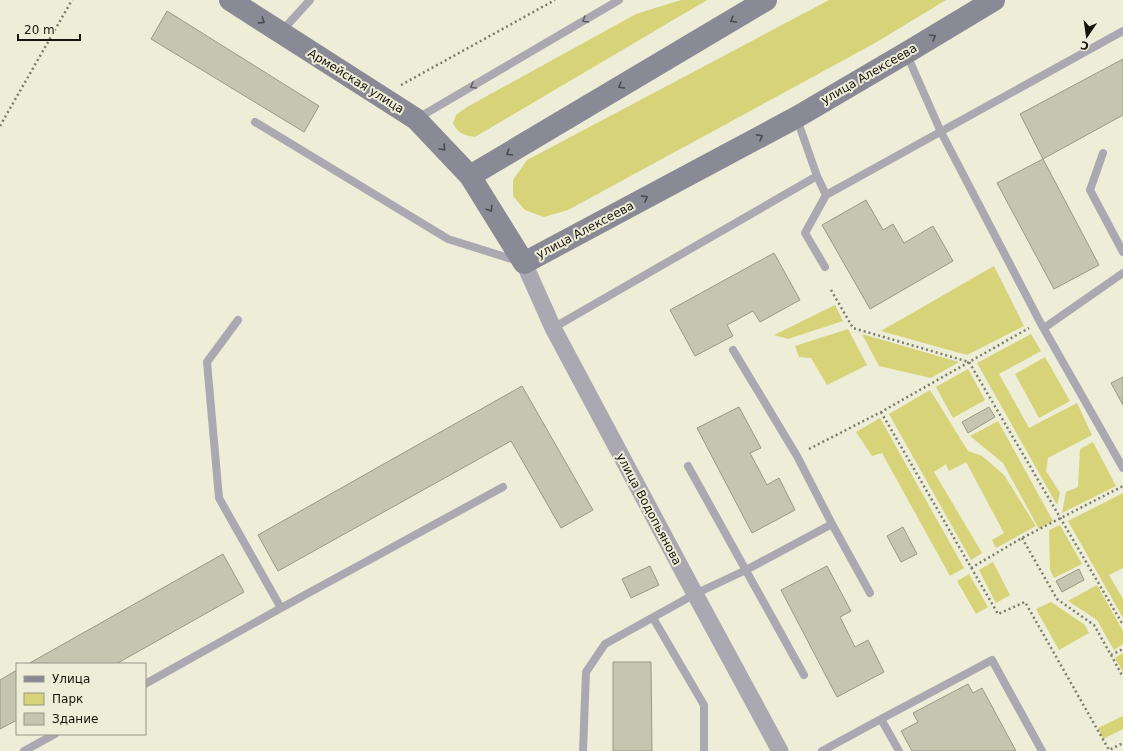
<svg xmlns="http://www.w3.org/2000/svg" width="1123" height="751" font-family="'DejaVu Sans',sans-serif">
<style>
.green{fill:#d6d378}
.building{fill:#c5c5b0;stroke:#999985}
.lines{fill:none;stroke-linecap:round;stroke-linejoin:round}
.path{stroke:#7d7d6f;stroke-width:2.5;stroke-dasharray:2 3;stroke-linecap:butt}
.lane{stroke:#aaa9b2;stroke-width:8}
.street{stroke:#aaa9b2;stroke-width:17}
.secondary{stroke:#8a8996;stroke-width:22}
.oneway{stroke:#605f60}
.oneway2{stroke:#4a494b}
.labels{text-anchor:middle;stroke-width:4;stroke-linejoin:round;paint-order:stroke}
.street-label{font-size:12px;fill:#15150d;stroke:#ededd8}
</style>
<rect width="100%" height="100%" fill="#ededd8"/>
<path class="green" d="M681 0H707L475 137C464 135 458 134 453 123L456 115 467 107 636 14Z
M829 0H946L875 43 568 210 544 217 525 210 513 196V180L527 160Z
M994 266 1024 326 967 355 881 331Z
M835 305 843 321 788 339 774 335Z
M848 329 867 365 827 385 811 358 799 357 795 346Z
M862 334 959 362 931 378 879 366Z
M1031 334 1041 351 999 374 1029 428 1077 403 1092 435 1048 458 1046 471 1060 493 1057 505 977 363Z
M1045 357 1070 401 1039 418 1015 374Z
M968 369 985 400 953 418 936 387Z
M930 390 968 451 982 456 1004 475 1036 526 996 548 992 540 1004 533 966 462 949 471 946 464 934 472 982 553 971 560 889 414Z
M880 418 964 568 950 576 882 453 872 456 856 432Z
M998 421 1053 521 1039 529 1003 463 970 436Z
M1093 442 1116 486 1062 513 1066 492 1078 487 1080 449Z
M1123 493V568L1109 575 1123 599V618L1068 521Z
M1060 525 1082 564 1054 578 1050 570 1049 530Z
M993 562 1010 595 996 603 979 570Z
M969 574 988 607 976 614 957 581Z
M1097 585 1123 631V644L1114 650 1097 620 1068 601Z
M1051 602 1085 625 1089 633 1059 650 1036 609Z
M1123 653V672L1115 658Z
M1123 716V729L1103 739 1098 728Z"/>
<path class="building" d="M167 11 319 106 304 132 151 39Z
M1123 59V115L1043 159 1099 265 1054 289 997 183 1043 159 1020 114Z
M866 200 883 230 893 224 904 243 933 226 953 261 870 309 822 225Z
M774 253 800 300 760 322 753 311 727 325 733 336 695 356 670 310Z
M1123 377V405L1111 383Z
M522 386 593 510 561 528 511 441 278 571 258 535Z
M739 407 761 448 750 453 767 485 779 478 795 510 752 533 697 428Z
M989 407 995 417 968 433 962 422Z
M903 527 917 554 901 562 887 536Z
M223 554 244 592 116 664H28Z
M650 566 659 585 631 598 622 579Z
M827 566 851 611 840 617 855 647 868 640 884 672 837 697 781 590Z
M1079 569 1084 580 1062 592 1056 581Z
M613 662H651L652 751H613Z
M17 670V720L0 729V680Z
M968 684 973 693 982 688 1016 751H912L901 731 918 722 913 713Z"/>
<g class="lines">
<path class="path" d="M401 85 555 0
M0 126 72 0
M831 290 853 328 969 362 1123 625
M881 412 998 614 1025 602 1109 750 1123 743
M809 449 881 412 1029 328
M1022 538 1057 599 1094 625 1111 655 1123 649
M971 568 1022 538 1123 486
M1111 655 1123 677"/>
<path class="lane" d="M281 32 310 0
M907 55 941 132 1040 322 1123 468
M418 118 619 0
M797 119 817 176 826 195 1123 31
M255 122 448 239 518 261
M1103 153 1090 190 1123 252
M824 191 826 195 805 233 825 267
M553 328 817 176
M1044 328 1123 273
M733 350 797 456 832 524 870 593
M688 466 804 675
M281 608 503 487
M653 618 704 705V751
M145 684 281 608 219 498 207 362 238 320
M24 751 55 734
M583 751 586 672 605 644 695 594 746 570 832 524
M822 751 881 719
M899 751 881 719 992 660 1042 751"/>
<path class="street" d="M524 263 553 328 695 594 780 751"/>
<path class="secondary" d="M230 0 416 119 470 176 524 263 797 117 906 53 994 0
M470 176 766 0"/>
</g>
<defs><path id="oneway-chevron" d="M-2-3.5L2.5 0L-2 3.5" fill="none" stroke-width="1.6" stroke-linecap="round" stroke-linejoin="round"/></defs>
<g class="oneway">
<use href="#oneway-chevron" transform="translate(585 20) rotate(150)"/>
<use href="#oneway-chevron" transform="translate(473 86) rotate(150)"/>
</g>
<g class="oneway2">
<use href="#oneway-chevron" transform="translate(733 20) rotate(149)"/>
<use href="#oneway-chevron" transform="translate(262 21) rotate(33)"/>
<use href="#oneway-chevron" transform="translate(933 37) rotate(-31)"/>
<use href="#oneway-chevron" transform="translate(621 86) rotate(149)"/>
<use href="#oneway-chevron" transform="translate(760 137) rotate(-28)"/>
<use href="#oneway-chevron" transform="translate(443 148) rotate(47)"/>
<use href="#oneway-chevron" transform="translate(509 153) rotate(149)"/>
<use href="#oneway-chevron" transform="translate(645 198) rotate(-28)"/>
<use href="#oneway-chevron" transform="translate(490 209) rotate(58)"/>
</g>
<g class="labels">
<g class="street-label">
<text transform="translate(869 74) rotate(-30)" y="4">улица Алексеева</text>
<text transform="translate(356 81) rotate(32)" y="4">Армейская улица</text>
<text transform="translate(585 230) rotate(-28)" y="4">улица Алексеева</text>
<text transform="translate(649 509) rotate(62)" y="4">улица Водопьянова</text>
</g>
</g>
<rect x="16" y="663" width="130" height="72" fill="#ededd8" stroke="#979787"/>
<rect x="24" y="676" width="20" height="6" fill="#8a8996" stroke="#979787"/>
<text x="52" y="683" font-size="12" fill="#15150d">Улица</text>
<rect x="24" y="693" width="20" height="12" fill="#d6d378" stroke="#979787"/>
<text x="52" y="703" font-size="12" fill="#15150d">Парк</text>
<rect x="24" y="713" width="20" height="12" fill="#c5c5b0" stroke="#979787"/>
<text x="52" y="723" font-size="12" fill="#15150d">Здание</text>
<g transform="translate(1087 36) rotate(193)" stroke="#ededd8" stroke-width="3" paint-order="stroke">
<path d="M0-3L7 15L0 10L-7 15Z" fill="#15150d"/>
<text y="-6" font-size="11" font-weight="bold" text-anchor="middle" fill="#15150d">С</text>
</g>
<path d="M18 34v6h62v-6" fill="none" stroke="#15150d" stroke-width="2"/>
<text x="24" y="34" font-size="12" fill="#15150d" stroke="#ededd8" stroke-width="3" paint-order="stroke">20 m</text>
</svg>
